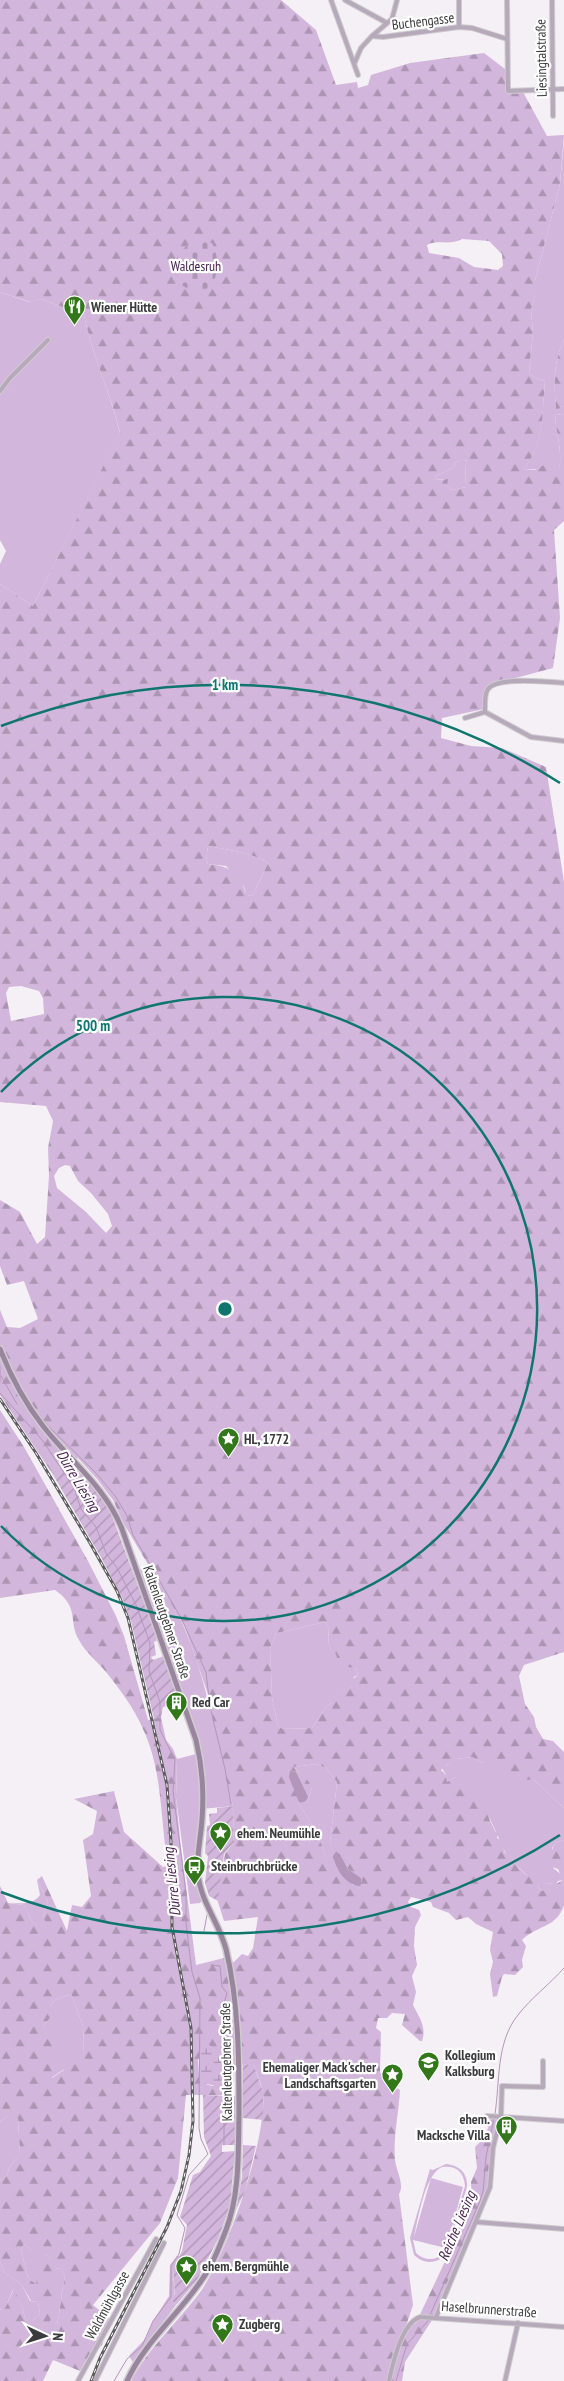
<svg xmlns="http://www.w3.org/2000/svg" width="564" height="2381" font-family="'PT Sans Narrow',sans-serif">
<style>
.green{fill:#d3b6db;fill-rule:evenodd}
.forest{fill:url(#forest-firs);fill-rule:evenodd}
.wetland{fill:url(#wetland-marsh)}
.cemetery{fill:url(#cemetery-stones)}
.garden{fill:url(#garden-furrows)}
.water{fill:#b396ba}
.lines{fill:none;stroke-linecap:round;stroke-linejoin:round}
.stream{stroke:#b396ba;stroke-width:1}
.minor-casing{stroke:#cfccd0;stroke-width:6}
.secondary-casing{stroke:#cfccd0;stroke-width:8}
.minor{stroke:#b6a9ba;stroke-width:4}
.secondary{stroke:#99869e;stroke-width:5}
.rail-casing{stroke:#5d5c5e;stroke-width:3}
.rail{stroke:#fff;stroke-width:1;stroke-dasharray:4;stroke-linecap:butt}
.ring{fill:none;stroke:#0f766e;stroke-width:2.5}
.labels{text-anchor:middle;stroke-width:4.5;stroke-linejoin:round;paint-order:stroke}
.street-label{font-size:14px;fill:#3b3a3c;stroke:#fff}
.park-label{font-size:14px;fill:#472251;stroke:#fff}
.poi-label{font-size:14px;font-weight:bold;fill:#3b3a3c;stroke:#fff;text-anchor:start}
.water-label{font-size:15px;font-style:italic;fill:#4a2453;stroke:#fff}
.centre{fill:#0f766e;stroke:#fff;stroke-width:2.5}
.ring-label{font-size:15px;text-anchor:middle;font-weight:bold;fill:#0f766e;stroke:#fff;stroke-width:4.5;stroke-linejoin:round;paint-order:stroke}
</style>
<defs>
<pattern id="forest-firs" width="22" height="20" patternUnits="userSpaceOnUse" patternTransform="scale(1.25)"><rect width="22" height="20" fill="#d3b6db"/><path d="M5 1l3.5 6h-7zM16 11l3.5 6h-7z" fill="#ac95b3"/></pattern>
<pattern id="wetland-marsh" width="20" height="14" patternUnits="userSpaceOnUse" patternTransform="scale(1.25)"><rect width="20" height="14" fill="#d3b6db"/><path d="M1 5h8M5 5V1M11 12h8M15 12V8" fill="none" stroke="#ac95b3"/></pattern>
<pattern id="cemetery-stones" width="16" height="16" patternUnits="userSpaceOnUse" patternTransform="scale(1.25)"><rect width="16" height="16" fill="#d3b6db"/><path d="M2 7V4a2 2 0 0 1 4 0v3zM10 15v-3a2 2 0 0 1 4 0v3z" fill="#ac95b3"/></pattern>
<pattern id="garden-furrows" width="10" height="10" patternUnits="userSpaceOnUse" patternTransform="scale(1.25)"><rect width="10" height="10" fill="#d3b6db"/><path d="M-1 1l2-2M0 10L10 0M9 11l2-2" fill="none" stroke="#ac95b3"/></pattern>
</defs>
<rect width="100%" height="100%" fill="#f4f0f5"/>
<path class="green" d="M564 142V339C553 363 554 384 556 409L564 406V414L555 415C556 433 563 452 559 470L524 469C544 443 542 413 545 381L535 378 529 373 533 332 531 310 535 295V281L560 184Z
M0 292 29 302 41 299 84 315C92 356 111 393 120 434L33 606 0 584V564L6 551 0 540Z
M464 460 468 461 465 463 466 487 452 490 447 486 446 479 435 480 436 476 454 467 455 462Z
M208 846C228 850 251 852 268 863L253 895 249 896 246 894 244 887 226 866 208 864 206 861Z
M148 1564C160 1584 175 1605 184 1627 208 1684 218 1746 233 1806L201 1809 197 1880 202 1900 200 1903 190 1904 176 1797 177 1759 200 1753 138 1571Z
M325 1622 328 1626 329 1647 356 1668 358 1675 354 1677 352 1686 326 1707 312 1728 283 1729 278 1726 272 1698 270 1648 277 1633Z
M472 1757 483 1763H494L533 1779 564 1808V1840L555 1843 552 1848 553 1868 562 1875 563 1880 558 1881 556 1884 544 1883V1890L541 1891 538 1886 514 1863 512 1858 507 1856 490 1819 477 1807 455 1777 447 1782 446 1775 442 1768 457 1759Z
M316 1764 326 1768 337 1782 330 1843 334 1853 333 1866C321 1857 325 1839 312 1832L311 1822 298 1803 308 1800 312 1788 294 1767Z
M37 1880 48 1901 43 1917 49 1927H38L31 1920 24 1905 8 1903C20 1903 32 1906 40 1895Z
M71 1994 83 2026 84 2056 51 2078 52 2039 43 2033V2027L50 2018V2006L55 2000Z
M7 2116 18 2118 20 2154 9 2168 7 2175 0 2181V2122Z
M446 2164C460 2165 468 2174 467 2187L447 2253C438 2264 424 2265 414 2255L410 2238 430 2169 433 2170ZM442 2167C456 2165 464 2172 465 2186L448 2242 463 2187 431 2178 414 2237C418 2219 425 2174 442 2167ZM413 2240 446 2248V2250C438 2261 426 2262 416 2253Z
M24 2244 36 2254H45L51 2259 36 2284 28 2278 21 2250Z
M177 2256H180C166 2277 180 2287 172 2301L176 2305 133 2362 129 2356 146 2338 153 2321 169 2296 170 2265Z
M0 2261 4 2272 22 2285 30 2301 38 2302 40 2314 32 2321H26L22 2307 13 2290 5 2308 0 2310Z
M60 2268 65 2276C61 2293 61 2308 57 2324H43L55 2291V2269Z"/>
<path class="forest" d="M0 0H281L316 30 336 85 357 82 358 88 368 85 371 75 410 63 484 53 505 69 506 93 523 92 547 136 564 135 560 184 535 281V295L531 310 533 332 529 373 535 378 545 381C542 412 545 442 524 469L535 470 544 465 559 469C563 452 556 433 555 415L564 414V521L554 530 560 618 553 668 489 685 485 690 484 709 442 718 441 738 471 746 502 748 546 767 564 882V1652L524 1665 519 1676 525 1704 534 1717 536 1727 543 1739 553 1741 564 1752V1808L533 1779 527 1780 523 1776 517 1777 509 1770C503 1771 497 1769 494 1763H483L472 1757 457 1759 455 1763 448 1764 441 1770 446 1775 447 1782 455 1777 468 1790 477 1807 485 1810 495 1831 498 1834 497 1838 501 1840 505 1853 512 1858 514 1863 525 1874 534 1880 541 1891 544 1890V1883L556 1884 563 1880 558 1869 552 1867C550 1858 551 1850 555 1843L564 1840V1905C556 1929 538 1924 522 1940L526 1946 522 1960 523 1967 515 1975 504 1974 502 1977 497 1996 493 1997 490 1974 493 1962 490 1950 493 1932 476 1924 468 1917 456 1920 449 1913 433 1907 431 1902 411 1897 408 1902 411 1907 419 1910 421 1915 415 1927 414 1946 417 1965 412 1976 416 1992 413 2005C419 2017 427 2027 422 2041H420L402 2025 405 2014 392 2013 387 2018H378L376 2028 381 2032 380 2072 384 2080 400 2090C399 2112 393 2136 395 2160 396 2170 405 2185 399 2194L413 2305 406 2326 416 2323 448 2255 457 2227 472 2205 471 2182 477 2168 475 2147 485 2137 491 2118 497 2119 487 2191 432 2320 405 2362 402 2381H131C149 2347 178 2322 201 2291 227 2254 267 2139 263 2094 262 2085 257 2074 254 2065L237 2064 234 2068 233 2095H186L178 2178 160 2223 93 2305 109 2318 102 2345 92 2355H89L80 2371 53 2360 43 2381H0V2310L5 2308 14 2289 22 2307 26 2321H32L40 2314 38 2302 31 2301 22 2285 4 2272 0 2261V2181L7 2175 9 2168 20 2154 18 2118 10 2119 7 2116 0 2122V1886L8 1903 24 1905 31 1920 38 1927H48L43 1917 48 1901 37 1880 42 1876 67 1931 72 1905 82 1907 91 1896 83 1840 93 1834 97 1811 74 1799 114 1791 124 1832 163 1867 168 1866C160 1820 163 1769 142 1727 134 1708 119 1688 106 1672 98 1662 85 1652 79 1640 68 1622 80 1607 55 1590L0 1598V1410L24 1447 88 1561 116 1616 124 1636 148 1720 161 1717 166 1740 173 1749 177 1759 176 1797 180 1840 196 1965 224 1958 226 1963 234 1962 242 1954 248 1956 253 1948 258 1917 224 1921 217 1899 225 1854 234 1842 233 1806 215 1734 209 1697 184 1625 124 1524 113 1500 97 1479 78 1458 52 1473 0 1395V1310L7 1327 20 1328 38 1319 24 1281 7 1285 0 1266V1200L20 1212 37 1244 45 1237 49 1176 48 1148 53 1121 46 1106 0 1102V584L33 606 120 433C111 393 92 356 84 315L41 299 30 302 0 292ZM462 239 489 241 502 254 503 266 498 270 474 267 459 258 429 253 427 245C437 239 450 246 462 239ZM467 460 465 463 466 487 452 490 447 486 448 479 435 480 436 476 454 467 455 462ZM208 846C228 850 251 852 268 863L253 895 249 896C245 893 245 891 243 886 236 869 225 866 208 864L206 861ZM21 986 39 991 43 998 44 1014 11 1021 6 993 9 987ZM65 1165 70 1166 78 1181 91 1193 108 1214 112 1226 106 1233 86 1212 57 1188 54 1176 59 1168ZM325 1622 328 1626 329 1647 336 1654 337 1658H342L348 1667 356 1668 358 1675 352 1680V1686L339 1696 332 1697 331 1703 326 1707 312 1728 283 1729 278 1726 272 1698 270 1648 277 1633ZM316 1764 326 1768 337 1782 330 1843 333 1853V1865C321 1857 325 1839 312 1832L311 1822 298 1803 308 1800 312 1788C307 1775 296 1773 294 1767ZM340 1854 348 1869 361 1878 362 1883 353 1885 337 1868ZM71 1994 83 2026 84 2056 70 2055 63 2062 64 2070 52 2078V2040L51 2033 43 2032V2027L50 2018V2006L55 2000ZM198 2059 223 2068 222 2082 212 2086 205 2084 200 2088ZM24 2244 36 2254H45L51 2259 39 2264 36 2284 28 2278 21 2250ZM60 2268 65 2276C61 2293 61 2308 57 2324H45L50 2321 56 2306 55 2269Z
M564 339V406L556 410C554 384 553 363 564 339Z"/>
<path class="wetland" d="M199 2041C216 2043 224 2063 223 2079L218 2086 206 2084 200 2088Z"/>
<path class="cemetery" d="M201 240 212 243C226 269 211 308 179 283 173 256 175 249 201 240Z"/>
<path class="garden" d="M72 1464 98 1492 109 1508 158 1640 154 1642 156 1655 151 1657 153 1660 164 1656 181 1706 168 1710 167 1706 163 1707 161 1717 154 1719 131 1621 123 1600 102 1559 52 1473 58 1469Z
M233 1806 234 1842 224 1854 218 1901 209 1896 205 1883 208 1856 205 1853 207 1826 210 1825 209 1814 217 1813V1808Z
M243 2064 254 2065 263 2092V2120L243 2118Z
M203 2095 236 2096 235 2145H222V2152L235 2151 230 2206 218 2239 197 2280 176 2305 172 2301 175 2293 173 2268 182 2251 187 2225 180 2217 193 2175 200 2172 211 2156 204 2137Z
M243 2145 256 2146 245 2191 236 2210 242 2177Z"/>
<path class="water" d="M290 1771 296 1772 308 1797 306 1801 300 1803 298 1800 289 1777Z
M336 1852 340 1854 348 1869 361 1878 362 1883 360 1886C345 1885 336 1869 333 1856Z"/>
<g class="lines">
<path class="stream" d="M0 1366V1382
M1 1376 17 1404
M0 1393 43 1441 74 1488 81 1509 96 1527 106 1553 117 1568 136 1605 150 1643 149 1671 160 1702V1730L175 1760 173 1791 186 1893V1923L192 1972 200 1998 199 2128 201 2139 208 2154 189 2175 177 2215 185 2228 179 2254 171 2266V2297L153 2321 142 2346 127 2359 114 2381
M38 1413 48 1426 95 1472 116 1497 127 1516 133 1535 181 1618 206 1672 210 1707 225 1769 231 1804
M204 1931 207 1915
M211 1965 220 1966 222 1987 227 1993 224 2003 228 2013 229 2033 224 2049 228 2060 227 2088
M495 2114C500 2081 496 2042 518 2015 531 1998 550 1984 564 1968
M224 2145V2105
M396 2381 407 2344 427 2322 480 2201 483 2191 486 2157 494 2118"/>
<defs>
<path id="minor" d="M331 0 358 75
M345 0 387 23
M459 0V27
M507 0 508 91 564 89
M552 0 553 116
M372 36 392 19 397 0
M355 62 361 48 372 36 383 37 459 27 472 28 507 39
M0 391 10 378 48 340
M564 683C550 682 497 676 488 689 484 694 485 705 485 712L531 737 564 741
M465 718 485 712
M487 2116 564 2121
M477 2222 564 2229
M436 2317 490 2187 493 2148 501 2115 502 2086 543 2087V2061
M78 2381 156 2239
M95 2381 164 2243
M389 2381C393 2363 401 2324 420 2317L564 2327
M505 2381 518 2323"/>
<path id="secondary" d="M0 1349C11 1377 25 1403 43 1426 70 1461 105 1486 122 1529L196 1740C202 1765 204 1793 202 1819 201 1837 196 1856 198 1875 201 1902 219 1923 226 1949 239 2004 239 2059 239 2115 238 2154 240 2193 226 2230 219 2248 212 2266 201 2281 178 2315 144 2343 127 2381"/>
</defs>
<use href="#minor" class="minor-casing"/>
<use href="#secondary" class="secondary-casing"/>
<use href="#minor" class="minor"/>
<use href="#secondary" class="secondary"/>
<defs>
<path id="rail" d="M0 1399 36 1453 90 1543 117 1591 128 1618 167 1785 171 1842 172 1927 191 2028 193 2121 189 2155 181 2191 167 2227 100 2358 91 2381"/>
</defs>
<use href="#rail" class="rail-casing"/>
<use href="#rail" class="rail"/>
</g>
<g class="ring">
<path d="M1 1092A312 312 0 1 1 1 1526"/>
<path d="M560 1835A624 624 0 0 1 1 1892M1 726A624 624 0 0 1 560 783"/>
</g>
<defs>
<symbol id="restaurant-pin" viewBox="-11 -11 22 30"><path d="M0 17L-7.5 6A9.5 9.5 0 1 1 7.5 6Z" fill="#32781b" stroke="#fff"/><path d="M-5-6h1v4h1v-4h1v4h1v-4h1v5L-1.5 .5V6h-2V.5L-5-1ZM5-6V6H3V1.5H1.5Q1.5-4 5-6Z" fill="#fff"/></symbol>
<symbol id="sight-pin" viewBox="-11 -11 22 30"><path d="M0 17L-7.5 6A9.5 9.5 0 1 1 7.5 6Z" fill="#32781b" stroke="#fff"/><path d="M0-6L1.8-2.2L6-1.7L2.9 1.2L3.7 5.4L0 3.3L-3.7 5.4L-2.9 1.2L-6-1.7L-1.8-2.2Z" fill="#fff"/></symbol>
<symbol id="building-pin" viewBox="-11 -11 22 30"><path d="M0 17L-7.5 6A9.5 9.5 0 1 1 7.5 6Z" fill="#32781b" stroke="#fff"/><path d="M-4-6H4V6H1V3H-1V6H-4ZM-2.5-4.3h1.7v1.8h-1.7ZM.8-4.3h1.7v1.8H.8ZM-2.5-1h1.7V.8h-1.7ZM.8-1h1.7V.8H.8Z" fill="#fff"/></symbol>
<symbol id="bus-pin" viewBox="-11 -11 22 30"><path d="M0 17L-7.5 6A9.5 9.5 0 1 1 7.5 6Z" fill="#32781b" stroke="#fff"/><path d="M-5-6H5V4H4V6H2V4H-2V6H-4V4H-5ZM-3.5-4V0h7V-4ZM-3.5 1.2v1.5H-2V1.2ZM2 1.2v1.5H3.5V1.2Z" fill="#fff"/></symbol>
<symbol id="school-pin" viewBox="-11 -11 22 30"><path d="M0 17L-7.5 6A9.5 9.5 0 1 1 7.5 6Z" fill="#32781b" stroke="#fff"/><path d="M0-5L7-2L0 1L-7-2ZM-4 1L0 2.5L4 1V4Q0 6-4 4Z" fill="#fff"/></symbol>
</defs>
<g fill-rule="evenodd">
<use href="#restaurant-pin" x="62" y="294" width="25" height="34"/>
<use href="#sight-pin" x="216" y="1426" width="25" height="34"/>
<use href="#building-pin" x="164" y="1690" width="25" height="34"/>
<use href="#sight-pin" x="208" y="1820" width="25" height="34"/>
<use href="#bus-pin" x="182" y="1854" width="25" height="34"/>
<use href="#school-pin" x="416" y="2050" width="25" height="34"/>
<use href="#sight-pin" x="380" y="2062" width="25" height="34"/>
<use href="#building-pin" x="494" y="2114" width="25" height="34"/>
<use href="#sight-pin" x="174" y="2254" width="25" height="34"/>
<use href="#sight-pin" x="210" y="2312" width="25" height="34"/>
</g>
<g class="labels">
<g class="street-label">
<text transform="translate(423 21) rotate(-7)" y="5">Buchengasse</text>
<text transform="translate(541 58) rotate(-91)" y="5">Liesingtalstraße</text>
<text transform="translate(167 1622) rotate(71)" y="5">Kaltenleutgebner Straße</text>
<text transform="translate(226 2062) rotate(-91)" y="5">Kaltenleutgebner Straße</text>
<text transform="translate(107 2305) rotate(-61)" y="5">Waldmühlgasse</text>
<text transform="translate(489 2309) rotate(4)" y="5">Haselbrunnerstraße</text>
</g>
<g class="park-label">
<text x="196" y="271">Waldesruh</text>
</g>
<g class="poi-label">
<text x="91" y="312">Wiener Hütte</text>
<text x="244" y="1444">HL, 1772</text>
<text x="192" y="1707">Red Car</text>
<text x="237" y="1838">ehem. Neumühle</text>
<text x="211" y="1871">Steinbruchbrücke</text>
<text x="445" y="2060">Kollegium<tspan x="445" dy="16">Kalksburg</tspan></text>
<text x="376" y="2072" text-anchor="end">Ehemaliger Mack'scher<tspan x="376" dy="16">Landschaftsgarten</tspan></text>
<text x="490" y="2124" text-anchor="end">ehem.<tspan x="490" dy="16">Macksche Villa</tspan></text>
<text x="202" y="2271">ehem. Bergmühle</text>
<text x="239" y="2329">Zugberg</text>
</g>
<g class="water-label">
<text transform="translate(78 1481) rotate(59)" y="5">Dürre Liesing</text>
<text transform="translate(172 1882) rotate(-96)" y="5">Dürre Liesing</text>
<text transform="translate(457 2226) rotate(-67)" y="5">Reiche Liesing</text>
</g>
</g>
<circle cx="225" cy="1309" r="8" class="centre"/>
<g class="ring-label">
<text x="225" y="690">1 km</text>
<text x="93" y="1031">500 m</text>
</g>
<g transform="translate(45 2336) rotate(94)" stroke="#ffffff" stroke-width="4" paint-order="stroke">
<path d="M0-4L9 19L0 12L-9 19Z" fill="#3b3a3c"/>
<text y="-8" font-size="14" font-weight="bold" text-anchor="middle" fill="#3b3a3c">N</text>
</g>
</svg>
